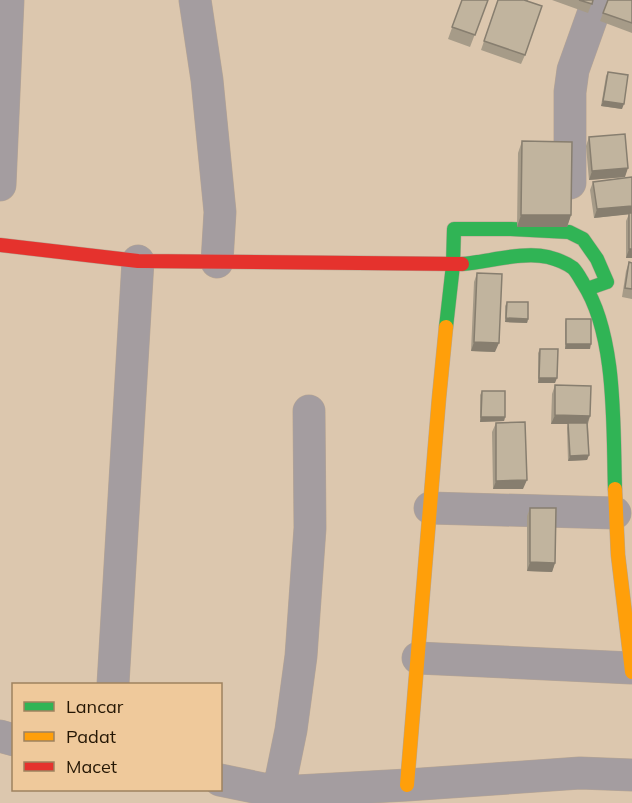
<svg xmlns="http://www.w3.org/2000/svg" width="632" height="803" font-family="Mulish,sans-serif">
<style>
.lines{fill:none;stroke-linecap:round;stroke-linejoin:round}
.street-casing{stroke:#b8a693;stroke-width:33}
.fast-casing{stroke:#b8a693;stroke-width:15}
.slow-casing{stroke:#b8a693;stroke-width:15}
.jam-casing{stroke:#b8a693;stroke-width:15}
.street{stroke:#a49da0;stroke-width:32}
.fast{stroke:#30b455;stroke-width:14}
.slow{stroke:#ff9f0a;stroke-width:14}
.jam{stroke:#e5322d;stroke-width:14}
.wall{fill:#a69b88}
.shaded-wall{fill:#877e6f}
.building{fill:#c1b49e;stroke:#877e6f;stroke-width:1.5}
</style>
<rect width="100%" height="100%" fill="#dcc7ae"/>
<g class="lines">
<defs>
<path id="street" d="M195 0 207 80 220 212 217 262
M570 183V92L573 70 598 0
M0 185 8 0
M430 508 615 513
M418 658 631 668
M113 684 138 261
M0 736 14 740
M220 780 278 792 407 785 580 773 632 775
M276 803 291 730 301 656 310 528 309 411"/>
<path id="fast" d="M462 264C488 262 523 251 548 257 556 259 566 263 573 268 577 272 580 278 583 283 617 335 613 428 615 489
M446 327 453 265 454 229H511L569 232 583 239 597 259 607 282 587 289"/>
<path id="slow" d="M615 489 618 555 632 672
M407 785 439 398 446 327"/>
<path id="jam" d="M0 245 138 261 462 264"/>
</defs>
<use href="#street" class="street-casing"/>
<use href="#fast" class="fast-casing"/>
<use href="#slow" class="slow-casing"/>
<use href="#jam" class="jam-casing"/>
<use href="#street" class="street"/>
<use href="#fast" class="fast"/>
<use href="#slow" class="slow"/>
<use href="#jam" class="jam"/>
</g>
<path class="wall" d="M462 0H488L470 47 448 39Z
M498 0H528L525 55 521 64 481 50Z
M552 0H593L588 13Z
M608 0H632V33L600 21Z
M608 72 622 109 601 106 606 76Z
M589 137 625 177 589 180 586 146Z
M522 141 571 215 567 227H517L518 153Z
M632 177V258H626V221L629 214 594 218 590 190 593 182Z
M629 262 632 263V299L622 297 626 271Z
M477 273 495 352 471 351 474 282Z
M507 302 528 319 527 323 505 322V306Z
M566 319 590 349H565V323Z
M540 349 555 383H538V353Z
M555 385 590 416 588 424 589 455 587 460 568 461 567 428 568 424H551L552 394Z
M482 391 505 417 504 421 480 422V395Z
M496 423 523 489H493L492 432Z
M530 508 555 563 552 572 527 571V516Z"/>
<path class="shaded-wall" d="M603 101 624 104 622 109 601 106Z
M628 168 625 177 589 180 592 171Z
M632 206V214L594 218 597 209Z
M521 215H571L567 227H517Z
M629 249H632V258H626Z
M506 318 528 319 527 323 505 322Z
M474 342 499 343 495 352 471 351Z
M566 344H591L590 349H565Z
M539 378H557L555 383H538Z
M555 415 590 416 587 424H551Z
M481 417H505L504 421 480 422Z
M589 455 587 460 568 461 570 456Z
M527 480 523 489H493L496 481Z
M530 562 555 563 552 572 527 571Z"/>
<path class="building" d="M462 0H488L475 35 452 27Z
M498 0H524L542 6 525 55 484 41Z
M579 0H593L592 4Z
M608 0H632V23L603 13Z
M608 72 628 75 624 104 603 101Z
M625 134 628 168 592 171 589 137Z
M522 141 572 142 571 215H521Z
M632 177V206L597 209 593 182Z
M629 213H632V249H629Z
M629 262 632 263V289L625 288Z
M477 273 502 274 499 343 474 342Z
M507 302H528V319L506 318Z
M566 319H591V344H566Z
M540 349H558L557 378H539Z
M555 385 591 386 590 416 555 415Z
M482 391H505V417H481Z
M525 422 527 480 496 481V423Z
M568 423H587L589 455 570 456Z
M530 508H556L555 563 530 562Z"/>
<rect x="12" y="683" width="210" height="108" fill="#efc99b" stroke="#9e825f" stroke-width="1.5"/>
<rect x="24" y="702" width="30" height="9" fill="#30b455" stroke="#9e825f" stroke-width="1.5"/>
<text x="66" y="713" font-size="18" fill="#251705">Lancar</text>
<rect x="24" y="732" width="30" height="9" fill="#ff9f0a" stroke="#9e825f" stroke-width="1.5"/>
<text x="66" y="743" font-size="18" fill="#251705">Padat</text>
<rect x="24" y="762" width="30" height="9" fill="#e5322d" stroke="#9e825f" stroke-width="1.5"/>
<text x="66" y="773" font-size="18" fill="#251705">Macet</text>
</svg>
